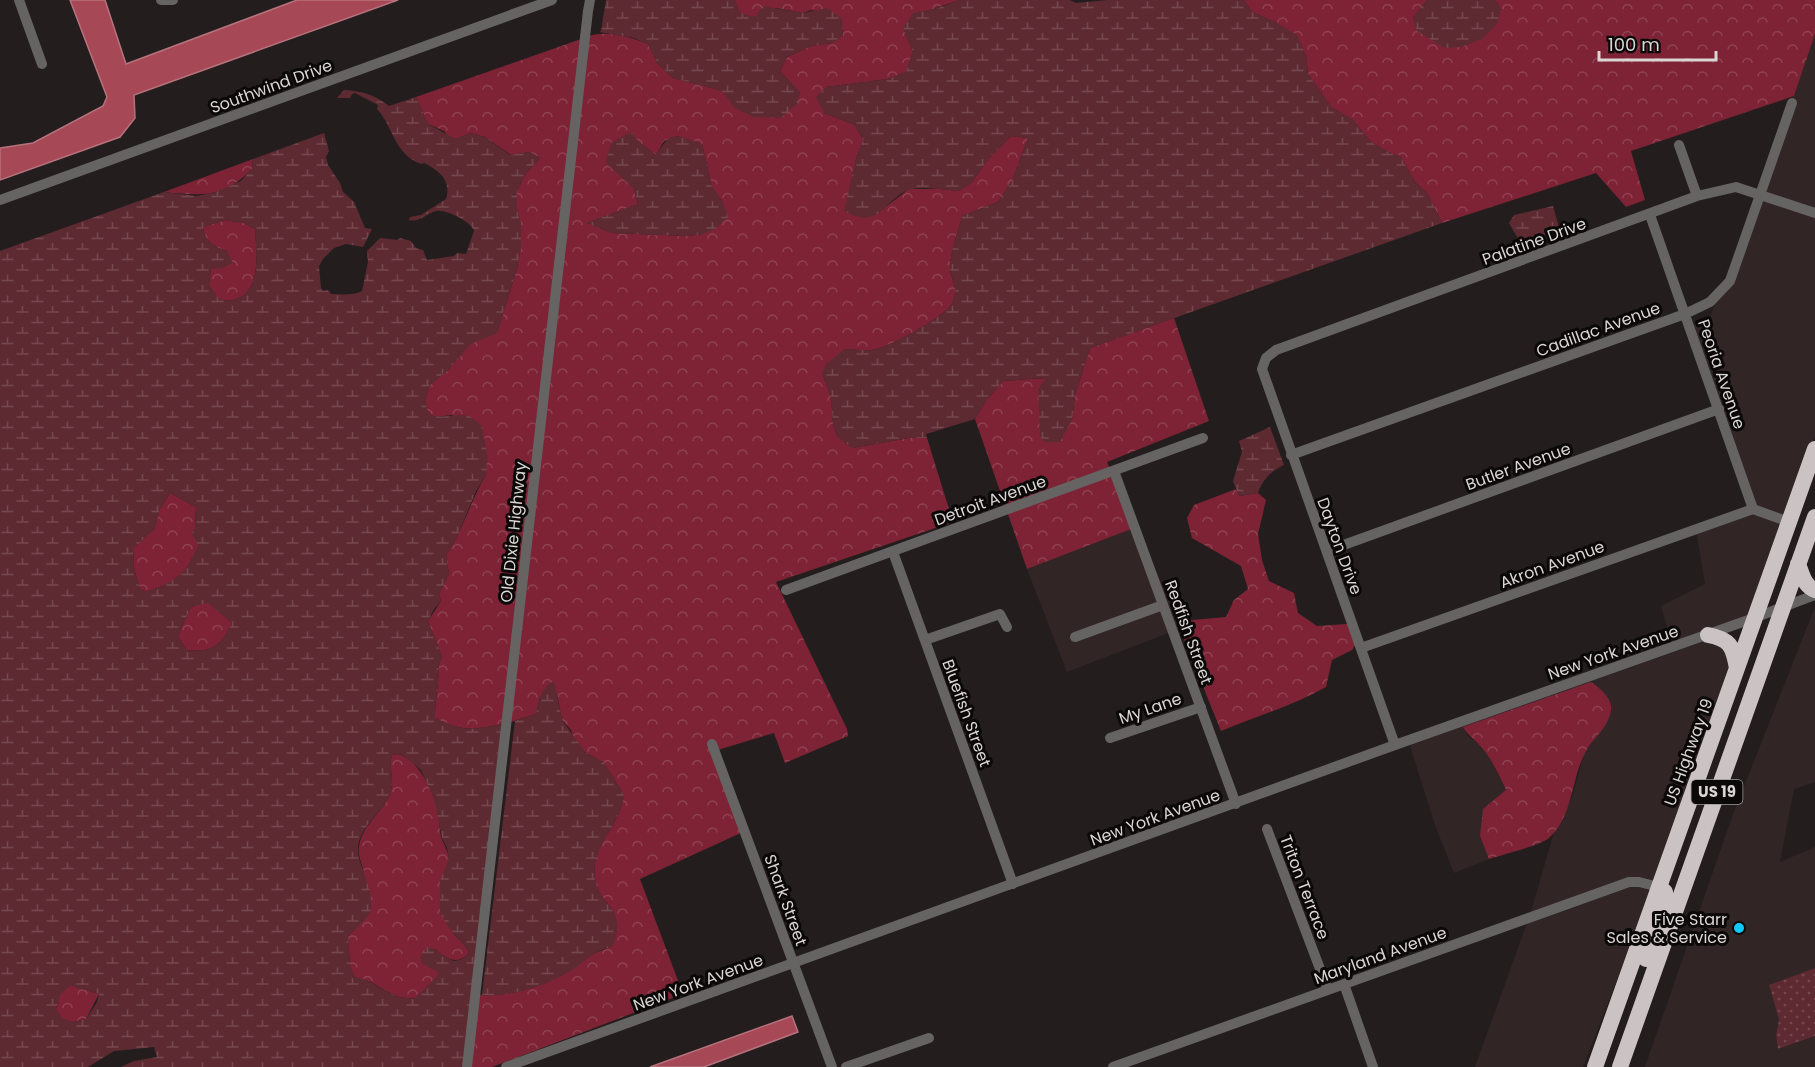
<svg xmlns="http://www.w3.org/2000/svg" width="1815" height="1067" font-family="Poppins,sans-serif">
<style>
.built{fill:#312526}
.grass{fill:url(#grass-dots)}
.forest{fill:url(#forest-crowns);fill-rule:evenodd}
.wetland{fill:url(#wetland-marsh);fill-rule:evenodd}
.water{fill:#a64856;stroke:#b6737c;stroke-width:1.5}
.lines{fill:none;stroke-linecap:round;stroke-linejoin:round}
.minor{stroke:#666363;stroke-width:10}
.highway{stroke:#cbc3c3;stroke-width:16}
.poi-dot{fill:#0dcafa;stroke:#0b0808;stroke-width:2}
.labels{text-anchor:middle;stroke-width:6;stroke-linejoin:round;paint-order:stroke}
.shield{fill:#0b0808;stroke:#9d9898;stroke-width:1.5}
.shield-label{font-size:15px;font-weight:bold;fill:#dbd6d6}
.street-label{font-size:16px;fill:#dbd6d6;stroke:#0b0808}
.poi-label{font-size:16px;fill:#dbd6d6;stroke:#0b0808;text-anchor:end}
</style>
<defs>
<pattern id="grass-dots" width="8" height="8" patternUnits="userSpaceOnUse" patternTransform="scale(1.5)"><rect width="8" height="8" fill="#5e2a31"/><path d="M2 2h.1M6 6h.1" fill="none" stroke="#74484e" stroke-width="1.8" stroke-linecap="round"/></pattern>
<pattern id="forest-crowns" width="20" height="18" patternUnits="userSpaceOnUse" patternTransform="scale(1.5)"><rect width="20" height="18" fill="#7d2335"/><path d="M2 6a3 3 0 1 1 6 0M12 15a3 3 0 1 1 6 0" fill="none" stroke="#8f4252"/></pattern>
<pattern id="wetland-marsh" width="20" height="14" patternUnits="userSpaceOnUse" patternTransform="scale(1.5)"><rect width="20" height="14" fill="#5e2a31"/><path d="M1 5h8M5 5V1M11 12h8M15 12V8" fill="none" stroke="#74484e"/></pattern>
</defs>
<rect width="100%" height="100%" fill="#241d1e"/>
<path class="built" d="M1815 34V436L1751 615 1672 643 1661 606 1705 584 1696 530 1757 510 1691 326 1711 315 1794 96Z
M1134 528 1184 627 1067 672 1027 569Z
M1815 607V782L1794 789 1780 862 1815 847V968L1769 986 1779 1020 1776 1035 1778 1049 1815 1036V1067H1645L1732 817Z
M1708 640 1721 642 1733 667 1667 852 1583 1067H1475L1531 912 1554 832 1572 797 1584 754 1603 727H1463L1468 736 1480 745 1491 761 1506 790 1480 836 1489 859 1454 873 1436 828 1410 746 1417 742Z"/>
<path class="grass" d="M1815 968V1036L1778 1049 1776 1035 1779 1020 1769 985Z"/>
<path class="forest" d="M735 0H960L924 12 903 28 913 52 906 72 888 79 826 87 824 113 855 125 863 140 855 162 875 215 909 189H940L959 191 972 182 989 158 1011 136 1028 138 1012 181 998 202 962 216C959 230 949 255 950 270 952 281 960 291 951 305 942 318 889 348 872 350 863 351 853 349 845 349L822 373 831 397 833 424 837 436 852 448 909 438H927L953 522 776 582 847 729 848 736 785 763 774 733 711 752 743 832 640 879 683 994 492 1067H471L480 995C512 997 544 986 571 970 579 965 586 958 595 953 600 951 607 949 612 946 628 904 598 908 595 878 592 850 607 839 617 817 621 811 622 802 624 795L604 763 585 752 574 739 571 730 562 720 557 694 540 697 536 714 511 722 589 36C608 30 631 37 648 44L658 64 673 78 723 91 735 108 800 93 780 71 787 57 811 46 832 43 843 35 841 18 811 10 803 13 776 8 755 17 740 14ZM677 136 702 144 712 187 723 203 702 234 688 236 612 233 587 223 638 204 634 189 639 142 656 155 664 141Z
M1244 0H1427L1413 18 1418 31 1501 10 1495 0H1815V34L1794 96 1631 151 1645 200 1626 207 1596 173 1442 223 1427 193 1416 183 1400 156 1392 154 1371 142 1353 120 1331 107 1308 74 1306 55 1275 22 1252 12Z
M581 39 502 724C472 730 464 732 435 718 435 705 437 695 438 682 439 671 437 668 442 657L428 621 441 601 439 594 449 574 446 556C463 531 470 501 486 475L453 415 434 417 428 413 425 400 430 385 448 370 471 343 497 333 517 269 521 246V224L517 210V192L524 176 540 158 529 152 511 155 485 137 470 133 456 139 448 136 444 131 428 124 416 97Z
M253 159 252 169C224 198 201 196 164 192Z
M225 220 244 223 255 229C256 251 263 293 233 300 229 301 223 300 219 300L209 285 211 269 227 251C214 247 205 242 203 227Z
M1174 318 1209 421 1107 462 1134 528 1027 569 975 419 986 401 1003 381 1047 378 1039 389 1040 410 1072 420 1075 395 1090 348Z
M1236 489 1239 496 1258 493 1266 500 1258 534 1262 560 1269 581 1294 593 1298 613 1317 626 1347 624 1360 637 1352 650 1332 660 1326 687C1294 705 1255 717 1221 731L1180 629 1183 627 1181 621 1226 617 1234 600 1248 589 1241 566 1192 538 1187 518 1194 505Z
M170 493 196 507 195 527 199 545 186 570 170 583 147 592 140 589 134 568 133 548 154 529 160 509Z
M208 602 232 623C221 646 212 653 186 650L178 636 191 607Z
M1591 682C1599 687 1613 699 1611 710 1609 727 1592 739 1585 753 1571 780 1573 816 1549 838 1541 845 1502 855 1489 859L1480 836 1483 809 1506 790C1499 775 1492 760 1482 748 1476 740 1468 736 1463 727Z
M398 754C419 760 435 793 438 814 440 822 439 829 441 837 444 845 448 851 449 859L453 933 467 948 469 953C456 966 447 959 435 949L431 967 438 972V976L416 998C387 1001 379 979 355 978L350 966 348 936 364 920C364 905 366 889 364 874 363 865 357 855 359 847 362 825 380 815 389 796 396 781 388 769 392 755Z
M70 985 99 994 86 1019 73 1022 62 1019 56 1010 59 995Z"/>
<path class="wetland" d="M606 0H735L740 13 755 17 763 6 803 13 827 8 841 18 843 35 832 43 811 46 787 57 780 71 800 93 797 104 781 118 753 117 735 108 722 91 673 78 658 64 648 44 634 38 599 32 601 31Z
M960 0H1070L1076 3 1108 0H1244L1252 12 1275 22 1297 35 1306 55 1308 74 1331 107 1353 120 1371 142 1392 154 1400 156 1416 183 1427 193 1442 223 1090 348 1075 395 1072 420 1060 442H1044L1040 436 1038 389 1046 378 1003 381 986 401 975 419 926 434 927 438H909L852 448 837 436 833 424 831 397 822 373 826 364 845 349C854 349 863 351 872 350 889 348 942 318 951 305 960 291 952 281 950 269 949 255 959 230 962 216L998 202 1012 181 1028 138 1011 136 989 158 972 182 959 191C949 190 916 186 908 190 880 203 881 230 844 211L855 162 863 140 855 125 824 113 816 97 826 87 888 79 906 72 913 52 903 28 913 13 938 8Z
M1427 0H1495L1501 10 1497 24 1482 39 1461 47 1444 48 1417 31 1413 18Z
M344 90C362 91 375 95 389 106L416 97 428 124 456 139 470 133 485 137 510 155 529 152 540 158 524 176 517 192V210L521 224V246L517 269 497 333 471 344 448 370 430 385 425 400 428 413C440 421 456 412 469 416 473 418 478 423 482 426L488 459 486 475 476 491 455 542 446 556 449 574 439 594 441 601 434 609 428 621 442 657C437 668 439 671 438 682 437 695 435 705 435 718 464 732 472 730 502 724L463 1067H121L134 1061 157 1057 154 1047 114 1051 88 1067H0V251L164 192 197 196 216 192 241 181 252 169 253 159 324 133 329 151 326 157 328 165 340 183 343 192 354 202 365 228 372 229 363 247 346 244 334 248 323 259 319 266 321 288 323 291 328 290 331 294C341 294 353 296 362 291L368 262 367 251 380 238 397 240 400 238 411 241 416 248 423 250 427 260 454 256 457 253 466 254 474 231C472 222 446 209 436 211 426 213 420 223 409 220L410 217 421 215 446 199C452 180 438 170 424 163L421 164C394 154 393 126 377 109L378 105 355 93 352 94 350 98H337ZM225 220 244 223 255 229C256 251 263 293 233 300 229 301 223 300 219 299L209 285 211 269 223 268 233 263 227 251C214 247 205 242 203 227ZM170 493 196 507 195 527 192 534 198 545C185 575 177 581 147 592L140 589 134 568 133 549 154 529 160 509ZM208 603 232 623C221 646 212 653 186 650L178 636 191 607ZM398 754 404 756 421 770 434 798 442 838 447 848 449 859 440 881V913L449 928 467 948 469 953C450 972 445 950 427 947L420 957 423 964 438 972 437 976 416 998C387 1001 379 980 355 977L350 966 348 936C354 929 363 923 368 916 380 898 357 867 358 848 360 826 380 815 389 796 396 780 388 770 392 755ZM70 985 99 994 97 1002 86 1019 73 1022 63 1019 56 1010 59 996Z
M631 132 639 142 656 155C672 129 675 135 702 144L712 187 723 203 728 217 714 230 702 234 688 236 612 233 586 223 638 204 634 189 606 163 611 143Z
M1553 206 1559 227 1547 239 1520 242 1509 223 1514 215Z
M1270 427 1284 465C1272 470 1262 480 1258 493L1239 496 1233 481 1242 452 1239 441Z
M554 681 562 720 585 752 604 763 624 795C622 802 621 811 617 817 607 839 592 851 595 878 598 908 628 905 613 946 605 949 597 951 591 956 584 960 579 966 572 970 546 986 513 997 482 995L515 721 536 714C539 701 541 687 554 681Z"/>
<path class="water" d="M70 0H105L126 64 297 0H398L134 95 135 118 120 137 0 180V148L33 143 103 106 107 97Z
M792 1016 798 1032 704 1067H650Z"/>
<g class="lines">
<path class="minor" d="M19 0 42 64
M161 0H173
M1679 145 1697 196
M0 200 552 0
M1650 215 1753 509 1789 522
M1291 455 1685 314 1710 302 1730 281 1792 103
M1114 471 1236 804
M1327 551 1719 409
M893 552 1013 884
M786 590 1203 438
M1075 637 1163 605
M925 640 1000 614 1007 627
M1361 648 1753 509
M1110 738 1201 707
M712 744 832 1067
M1395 745 1262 369 1266 358 1276 350 1697 196 1736 187 1815 213
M1267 829 1328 990
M1344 984 1373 1067
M467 1067 588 11 590 0
M506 1067 1395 745 1754 618 1815 595
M846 1067 929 1038
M1113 1067 1629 882H1639L1659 887"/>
<path class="highway" d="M1798 564C1802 574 1804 586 1815 590
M1708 635C1730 639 1733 646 1737 668
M1646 959 1666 902 1665 892 1659 887
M1595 1067 1815 449
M1620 1067 1815 517"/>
</g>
<circle class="poi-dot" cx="1739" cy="928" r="6"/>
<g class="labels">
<rect class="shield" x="1691.5" y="780" width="51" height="24" rx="4.5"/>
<g class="shield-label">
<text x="1717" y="797">US 19</text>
</g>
<g class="street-label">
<text transform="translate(271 86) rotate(-20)" y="6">Southwind Drive</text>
<text transform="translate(1534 241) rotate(-20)" y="6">Palatine Drive</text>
<text transform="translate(1598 329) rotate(-20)" y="6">Cadillac Avenue</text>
<text transform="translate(1722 374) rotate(71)" y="6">Peoria Avenue</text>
<text transform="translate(1518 466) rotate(-20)" y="6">Butler Avenue</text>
<text transform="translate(990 500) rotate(-20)" y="6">Detroit Avenue</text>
<text transform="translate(513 532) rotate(-84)" y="6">Old Dixie Highway</text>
<text transform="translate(1340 546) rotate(70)" y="6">Dayton Drive</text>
<text transform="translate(1552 564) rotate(-20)" y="6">Akron Avenue</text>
<text transform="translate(1189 632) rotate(70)" y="6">Redfish Street</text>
<text transform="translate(1613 652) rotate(-19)" y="6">New York Avenue</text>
<text transform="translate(1150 708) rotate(-19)" y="6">My Lane</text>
<text transform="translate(967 713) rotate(70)" y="6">Bluefish Street</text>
<text transform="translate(1688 752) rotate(-70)" y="6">US Highway 19</text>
<text transform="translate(1155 817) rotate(-20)" y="6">New York Avenue</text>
<text transform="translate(1305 887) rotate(69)" y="6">Triton Terrace</text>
<text transform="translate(786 900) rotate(70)" y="6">Shark Street</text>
<text transform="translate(1380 955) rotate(-20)" y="6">Maryland Avenue</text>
<text transform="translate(698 982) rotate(-20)" y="6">New York Avenue</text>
</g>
<g class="poi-label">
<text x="1727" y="925">Five Starr<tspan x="1727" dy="18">Sales &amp; Service</tspan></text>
</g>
</g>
<path d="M1599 51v9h117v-9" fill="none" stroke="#dbd6d6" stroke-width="3"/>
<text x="1608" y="51" font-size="18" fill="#dbd6d6" stroke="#0b0808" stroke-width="4.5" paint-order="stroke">100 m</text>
</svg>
